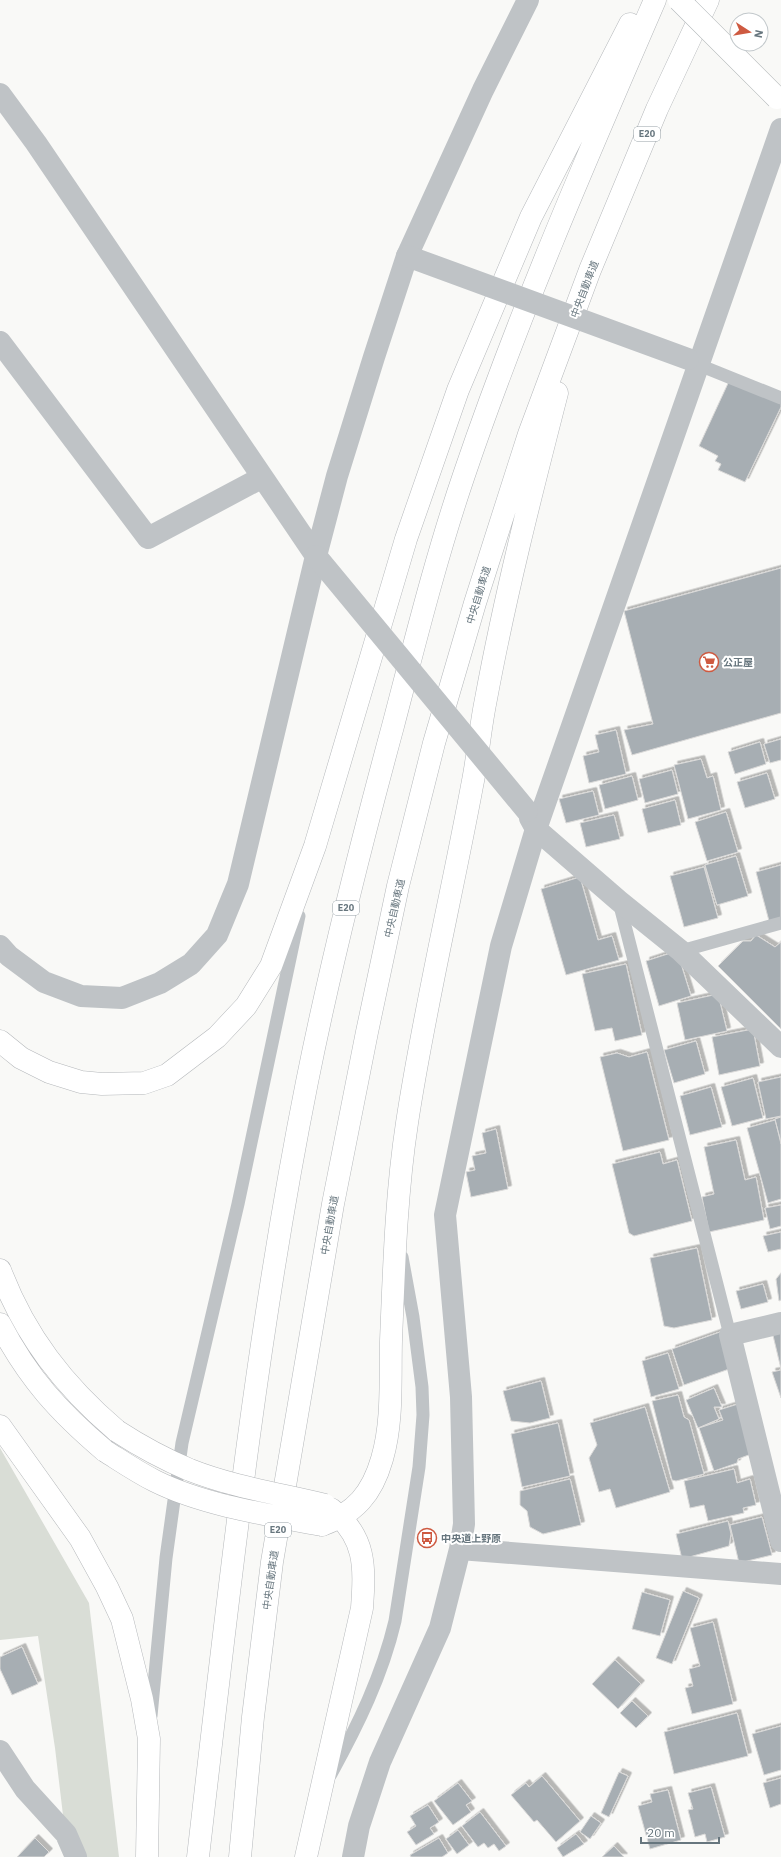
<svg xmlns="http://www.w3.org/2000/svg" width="781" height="1857" font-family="'IBM Plex Sans','Noto Sans JP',sans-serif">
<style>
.green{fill:#d9ddd6}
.building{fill:#a7aeb3;stroke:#dbdad9;filter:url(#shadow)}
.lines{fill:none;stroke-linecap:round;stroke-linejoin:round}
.highway-casing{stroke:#b5b8bb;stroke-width:23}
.lane{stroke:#bfc3c6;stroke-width:13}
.street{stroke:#bfc3c6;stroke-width:22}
.highway{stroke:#fff;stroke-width:22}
.primary-bridge-casing{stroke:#b3b8ba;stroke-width:23;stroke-linecap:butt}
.highway-bridge-casing{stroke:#b5b8bb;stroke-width:23;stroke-linecap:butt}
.street-bridge{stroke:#bfc3c6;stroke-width:22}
.primary-bridge{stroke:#fff;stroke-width:22}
.highway-bridge{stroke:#fff;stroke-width:22}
.labels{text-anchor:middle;stroke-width:4;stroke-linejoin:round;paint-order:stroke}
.shield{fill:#fff;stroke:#959fa5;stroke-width:1}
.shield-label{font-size:9px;font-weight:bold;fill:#67767e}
.street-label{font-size:10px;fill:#67767e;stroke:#fff}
.poi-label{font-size:10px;font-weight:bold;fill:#67767e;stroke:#fff;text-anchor:start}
</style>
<defs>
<filter id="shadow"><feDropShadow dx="3.5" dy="-3.5" stdDeviation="0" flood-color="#0004"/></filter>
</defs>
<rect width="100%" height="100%" fill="#f9f9f7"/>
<path class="green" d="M0 1448 89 1603 119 1857H68L55 1748 38 1636 0 1640Z"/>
<path class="building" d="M730 379 781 403V407L745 482 718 470 721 464 715 461 718 456 699 446Z
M781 568V713L632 755 624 730 653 724 624 611Z
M616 730 626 774 589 783 583 756 599 752 595 735Z
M781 739V760L770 763 764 744Z
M760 742 766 764 735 774 728 752Z
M701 759 707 778 713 776 721 810 688 819 674 765Z
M672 770 678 794 645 803 639 779Z
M767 773 775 799 745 808 737 782Z
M632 776 638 800 605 809 599 785Z
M593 791 599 815 566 823 559 799Z
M675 800 681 825 648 833 642 809Z
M726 812 738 852 707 861 695 822Z
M614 815 620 839 586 847 580 823Z
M736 856 748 896 717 905 705 865Z
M781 865V918L769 921 756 872Z
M704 867 718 918 684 927 670 876Z
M580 877 598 940 612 936 619 960 566 975 541 889Z
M756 935 775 947 781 942V1029L718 966 743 941H751Z
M677 951 691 996 659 1006 646 961Z
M626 964 642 1035 615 1041 612 1028 595 1031 582 974Z
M718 994 727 1031 685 1040 677 1003Z
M753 1029 760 1066 719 1075 712 1037Z
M696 1041 705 1074 674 1083 664 1050Z
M647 1052 669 1140 623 1151 600 1057 617 1053 629 1057Z
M781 1077V1116L766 1119 758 1082Z
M753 1078 763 1118 732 1126 721 1087Z
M711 1087 722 1127 690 1135 680 1096Z
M781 1117V1144L775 1119Z
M775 1120 781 1142V1199L768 1203 747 1128Z
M496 1129 508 1189 471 1197 466 1172 475 1170 472 1156 486 1153 482 1133Z
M736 1140 745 1180 756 1177 764 1220 709 1232 702 1197 714 1194 704 1147Z
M660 1152 663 1164 677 1160 692 1221 634 1236 629 1233 612 1164Z
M781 1205V1226L770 1229 765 1208Z
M781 1232V1249L768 1252 763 1236Z
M697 1248 712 1320 674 1328 664 1326 650 1258Z
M781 1273V1300L779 1301 776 1279Z
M763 1284 768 1302 741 1309 736 1291Z
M781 1325V1369L771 1327Z
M720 1332 732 1368 684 1385 672 1349Z
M668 1353 679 1389 651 1397 642 1361Z
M781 1370V1398L772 1372Z
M541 1381 550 1418 530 1423 511 1421 503 1391Z
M714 1388 722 1407H714L719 1419 698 1428 686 1400Z
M678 1395 684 1417 689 1420 704 1474 676 1481 672 1480 652 1401Z
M738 1404 754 1453 738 1459 737 1463 714 1471 699 1428 723 1420 719 1410Z
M645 1407 670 1492 616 1508 610 1489 599 1492 589 1458 597 1445 590 1423Z
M558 1423 570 1476 522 1487 511 1434Z
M734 1469 737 1483 750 1479 756 1505 743 1508 744 1513 708 1521 704 1505 690 1508 684 1481Z
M570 1479 581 1525 543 1534 530 1527 527 1511 520 1505V1491Z
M762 1517 772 1555 739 1563 730 1525Z
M728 1521 731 1534 729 1546 682 1559 676 1534Z
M683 1591 699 1598 672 1664 656 1658Z
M642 1592 670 1600 660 1636 632 1629Z
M713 1622 733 1704 692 1714 685 1688 693 1686 689 1669 700 1666 690 1628Z
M22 1647 38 1684 12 1695 0 1669V1657Z
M615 1660 641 1684 618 1709 592 1684Z
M632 1701 648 1716 636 1728 620 1713Z
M737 1713 748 1756 674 1774 664 1732Z
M781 1726V1770L764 1775 752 1734Z
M619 1772 628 1776 609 1817 601 1813Z
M542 1776 580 1821 556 1842 537 1820 534 1822 511 1795 526 1783 529 1787Z
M781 1778V1804L770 1808 763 1783Z
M458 1783 472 1801 466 1805 471 1812 453 1825 434 1801Z
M711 1787 725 1837 707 1842 705 1834 695 1837 688 1810 693 1809 688 1793Z
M668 1790 681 1840 650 1849 638 1806 652 1802 650 1794Z
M428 1805 439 1822 430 1828 434 1834 416 1845 407 1832 416 1826 410 1816Z
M480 1812 506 1846 499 1851 494 1844 488 1848 484 1843 478 1847 462 1826Z
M591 1816 601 1823 590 1839 580 1832Z
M458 1830 469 1845 457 1854 446 1839Z
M576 1834 584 1844 563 1857 557 1848Z
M35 1838 49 1852 44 1857H17Z
M439 1838 448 1853 442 1857H411L410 1855Z
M614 1846 624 1857H602Z"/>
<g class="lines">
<defs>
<path id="highway" d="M0 1041 21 1058 49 1072 81 1082 102 1084 144 1083 167 1075 217 1037 246 1006 271 966 315 846 406 539 458 390 531 217 630 24
M0 1270C25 1336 64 1386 117 1431
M0 1324C28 1378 59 1412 105 1451
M0 1426 80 1538 107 1587 122 1619 142 1699 149 1739 147 1857
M322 1525C355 1513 372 1494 382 1459 393 1422 390 1380 391 1341 394 1268 396 1195 407 1123 424 1010 451 899 472 786 478 757 480 728 486 699 505 596 531 494 557 393
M198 1857C228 1598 256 1338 307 1082 331 962 361 844 393 726 415 642 436 557 464 475 519 313 587 157 655 0
M240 1857 253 1717 272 1562 333 1204 367 1032 398 886 434 743 475 603 529 434 590 270 657 109 708 0
M306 1857 362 1608C365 1566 366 1537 331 1509"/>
</defs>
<use href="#highway" class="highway-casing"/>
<path class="lane" d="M699 365 781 398
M619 902 730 1335
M681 951 781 923
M151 1716 166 1558 182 1443 238 1204 299 916
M331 1774C358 1725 382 1676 395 1621L419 1467 423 1415 422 1387 413 1317 402 1257"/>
<path class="street" d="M0 94 36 143 316 556
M0 342 148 538 261 478
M530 818 536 829 619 901 681 951 781 1047
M0 946 9 956 44 982 81 996 122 998 160 983 191 964 217 935 238 884 316 556 337 476 374 357 407 256 483 90 528 0
M781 1323 730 1335 781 1541
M460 1549 781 1574
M0 1751 25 1789 66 1834 76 1857
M353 1857 359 1826 380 1762 440 1628 460 1549 464 1524 461 1397 445 1215 501 946 536 829 781 129"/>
<use href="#highway" class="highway"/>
<defs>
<path id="primary-bridge" d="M679 0 777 98"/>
<path id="highway-bridge" d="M117 1431C140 1446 164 1459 190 1470 233 1487 280 1494 325 1505
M105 1451C121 1461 137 1472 155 1481 203 1505 268 1515 322 1525"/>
</defs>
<use href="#primary-bridge" class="primary-bridge-casing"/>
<use href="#highway-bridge" class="highway-bridge-casing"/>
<path class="street-bridge" d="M407 256 688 359
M316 556 527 811"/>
<use href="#primary-bridge" class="primary-bridge"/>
<use href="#highway-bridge" class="highway-bridge"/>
</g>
<defs>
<symbol id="supermarket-ring" viewBox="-11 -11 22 22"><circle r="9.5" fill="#fff" stroke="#ce5a41" stroke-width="1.5"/><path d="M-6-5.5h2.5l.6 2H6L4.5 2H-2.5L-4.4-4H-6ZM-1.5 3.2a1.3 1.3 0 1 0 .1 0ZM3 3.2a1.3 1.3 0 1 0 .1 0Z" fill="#ce5a41"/></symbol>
<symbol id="bus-ring" viewBox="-11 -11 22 22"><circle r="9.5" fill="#fff" stroke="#ce5a41" stroke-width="1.5"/><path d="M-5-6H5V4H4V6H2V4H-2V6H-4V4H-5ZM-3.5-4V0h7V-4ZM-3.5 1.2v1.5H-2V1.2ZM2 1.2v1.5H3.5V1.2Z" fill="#ce5a41"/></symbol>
</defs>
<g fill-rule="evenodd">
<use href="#supermarket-ring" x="698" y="651" width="22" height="22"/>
<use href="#bus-ring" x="416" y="1527" width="22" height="22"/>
</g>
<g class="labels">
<g class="shield">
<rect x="634" y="127" width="26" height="14" rx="3"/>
<rect x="333" y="901" width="26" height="14" rx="3"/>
<rect x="265" y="1523" width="26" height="14" rx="3"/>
</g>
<g class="shield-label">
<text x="647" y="137">E20</text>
<text x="346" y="911">E20</text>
<text x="278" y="1533">E20</text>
</g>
<g class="street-label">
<text transform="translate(584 289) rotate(-69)" y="4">中央自動車道</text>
<text transform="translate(478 595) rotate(-73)" y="4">中央自動車道</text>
<text transform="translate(394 908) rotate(-77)" y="4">中央自動車道</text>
<text transform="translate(329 1225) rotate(-80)" y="4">中央自動車道</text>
<text transform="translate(270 1580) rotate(-82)" y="4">中央自動車道</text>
</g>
<g class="poi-label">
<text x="723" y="666">公正屋</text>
<text x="441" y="1542">中央道上野原</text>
</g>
</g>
<g transform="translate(749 32) rotate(102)"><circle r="19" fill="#ffffff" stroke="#c2c8cb"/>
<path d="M0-3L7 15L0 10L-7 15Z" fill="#ce5a41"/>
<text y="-6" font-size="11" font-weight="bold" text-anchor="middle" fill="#67767e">N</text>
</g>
<path d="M641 1837v6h78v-6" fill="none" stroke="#67767e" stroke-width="2"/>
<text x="647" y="1837" font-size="12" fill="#67767e" stroke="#ffffff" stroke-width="3" paint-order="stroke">20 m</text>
</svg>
